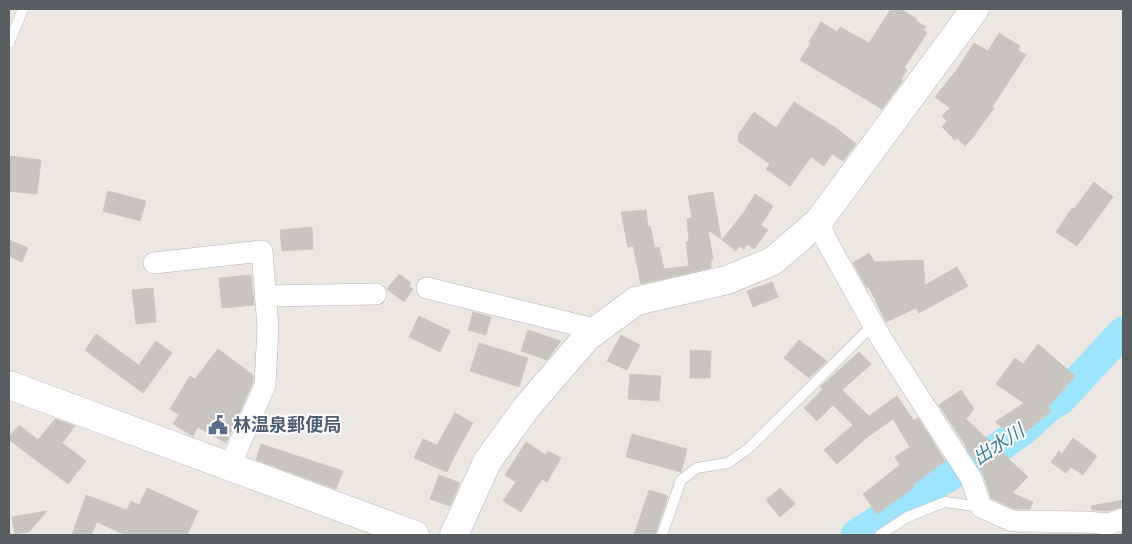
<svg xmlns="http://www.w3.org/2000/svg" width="1132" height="544" font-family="'Work Sans','Noto Sans JP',sans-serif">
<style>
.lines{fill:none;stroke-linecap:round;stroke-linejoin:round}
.river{stroke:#9ee4fd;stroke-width:31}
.building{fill:#c8c4bf;stroke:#d0c8be}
.lane-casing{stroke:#b1b4b8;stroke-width:11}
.street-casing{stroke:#b1b4b8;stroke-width:22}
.secondary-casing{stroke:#b0b5b8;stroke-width:29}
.lane{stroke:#fff;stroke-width:10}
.street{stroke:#fff;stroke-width:21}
.secondary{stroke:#fff;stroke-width:28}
.labels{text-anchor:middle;stroke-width:4;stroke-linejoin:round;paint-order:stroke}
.service-label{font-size:18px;font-weight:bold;fill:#4e5e75;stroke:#fff;text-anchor:start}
.water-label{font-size:19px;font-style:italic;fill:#387a9c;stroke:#fff}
</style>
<rect width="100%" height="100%" fill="#ece7e0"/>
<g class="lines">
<path class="river" d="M856 535 923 491 995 450 1023 430 1048 407 1061 399 1123 332"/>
</g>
<path class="building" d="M891 9H900L917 19 916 21 926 27 923 30 927 33 904 68 907 70 901 79 903 80 882 109 800 60 811 43 809 42 821 22 837 32 840 27 869 43Z
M999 33 1020 46 1018 50 1026 55 992 107 994 108 975 134V135L965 146 957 138 955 140 942 127 947 121 942 116 950 108 935 97 958 68 974 43 988 51Z
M794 102 836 128 856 144 843 161 832 154 824 166 811 157 790 186 766 169 770 164 738 141 739 133 754 112 776 128Z
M9 156 41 160 37 194 9 191Z
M1094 182 1113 197 1077 246 1056 232 1072 208 1074 209Z
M108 191 146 201 140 221 103 211Z
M713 192 721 239 708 230 713 259H711V268L641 284 633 246 628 247 621 212 646 210 648 227 650 226 655 248 659 247 664 269 689 266 686 242H689L687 219 692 218 688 196Z
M755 194 773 206 761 225 768 230 754 249 747 244 744 249 739 246 736 251 722 240 744 212Z
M312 227 313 249 282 251 280 230Z
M9 240 28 248 22 262 9 256Z
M869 253 874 262 923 260 925 285 957 267 968 286 919 313 916 308 886 322 869 287 867 288 853 263Z
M399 274 411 283 409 286 413 289 404 302 387 289Z
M251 275 254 305 222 308 219 278Z
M772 282 778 297 753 307 747 291Z
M153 288 156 322 136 324 132 290Z
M473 312 491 317 486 335 468 330Z
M419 316 450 331 440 352 409 337Z
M528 330 561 341 547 360 521 351Z
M96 334 140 366V363L156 341 172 353 143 393 85 350Z
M621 335 640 345 627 370 607 361Z
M799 340 827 361 809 378 784 358Z
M479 343 528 358 519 387 470 371Z
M1038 344 1075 376 1048 407 1051 411 1018 438 995 422 1024 403 996 384 1015 358 1023 364Z
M218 349 253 375V382L226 443 198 427 193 436 173 424 179 415 170 409 190 376 195 379Z
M690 350 711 351 710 378H690Z
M859 352 871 364 842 390 869 416 897 396 914 421 918 418 945 461 913 485 914 487 877 514 863 494 900 465 895 457 910 447 893 419 870 435 837 464 824 450 853 425 833 405 817 421 804 408 823 389 820 387Z
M630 374 661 376 659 401 628 399Z
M961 390 974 409 966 419 1028 477 1012 493 1033 502 1030 509H1015L991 498 982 471 939 405Z
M455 413 473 423 455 455 447 472 414 458 423 439 437 445Z
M55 419 75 426 62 443 86 461 68 484 9 440V437L19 425 38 440Z
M632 434 687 449 681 472 626 457Z
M1073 438 1097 456 1083 475 1071 467 1066 473 1051 462 1059 451 1062 454Z
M526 442 546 455 548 451 561 458 547 482 542 479 521 512 503 501 516 482 505 475Z
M261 444 343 471 336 489 256 460Z
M439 475 460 483 450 506 430 499Z
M147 488 198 511 187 535H126L97 522 91 535H72L86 495 127 510 131 501 139 505Z
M780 488 795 504 780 517 766 500Z
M649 490 668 496 655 535H634Z
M1123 500V507L1107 511 1092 510 1091 506Z
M47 511 29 532 15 534 12 517Z"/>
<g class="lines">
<defs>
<path id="lane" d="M9 43 23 9
M662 535 681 480 697 468 728 463 749 448 874 324
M880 535 907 517 945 502 981 507"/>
<path id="street" d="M819 221 826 240 882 340 971 478 981 507 1012 521 1086 522 1109 524 1123 519
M154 263 262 251 268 327 265 385 230 466
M427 288 598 330
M265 296 376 294"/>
<path id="secondary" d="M9 385 415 535
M454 535 487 462 526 408 587 337 636 301 727 280 773 261 819 221 975 9"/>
</defs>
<use href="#lane" class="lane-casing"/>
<use href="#street" class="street-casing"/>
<use href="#secondary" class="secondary-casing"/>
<use href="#lane" class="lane"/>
<use href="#street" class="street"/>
<use href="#secondary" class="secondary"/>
</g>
<defs>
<symbol id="civic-bare" viewBox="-9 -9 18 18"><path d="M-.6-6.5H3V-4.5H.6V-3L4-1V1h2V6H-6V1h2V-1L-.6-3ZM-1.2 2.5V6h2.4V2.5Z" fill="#5c6f8a" stroke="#fff" stroke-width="2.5" paint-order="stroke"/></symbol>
</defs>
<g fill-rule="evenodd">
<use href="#civic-bare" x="204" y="411" width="28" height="28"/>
</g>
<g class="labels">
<g class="service-label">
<text x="233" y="431">林温泉郵便局</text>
</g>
<g class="water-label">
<text transform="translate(998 444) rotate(-33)" y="7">出水川</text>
</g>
</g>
<rect width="1132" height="544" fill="none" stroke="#595e61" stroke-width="20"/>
</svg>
